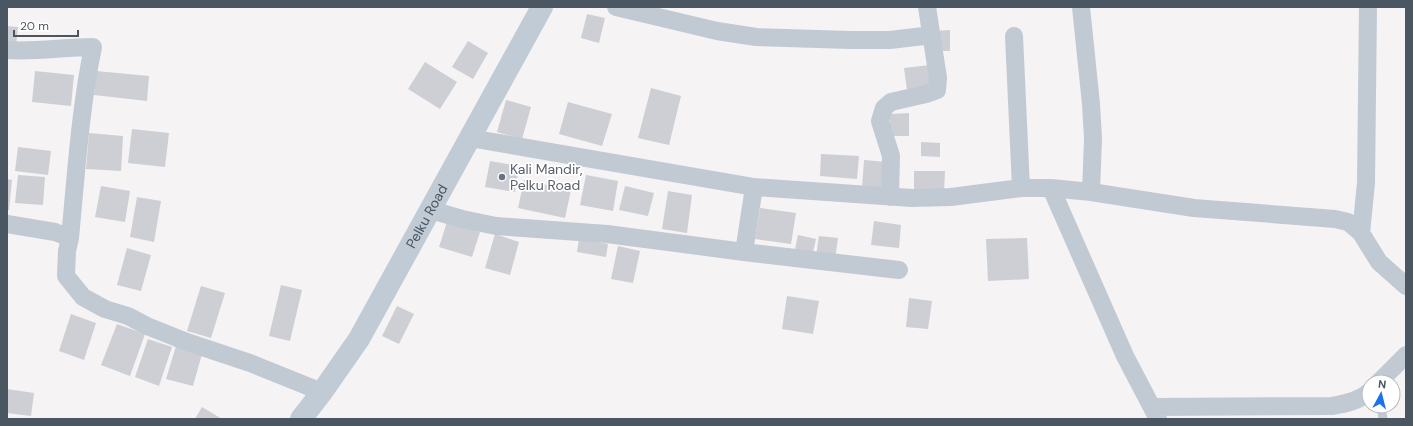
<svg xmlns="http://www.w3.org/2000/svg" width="1413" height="426" font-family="'DM Sans',sans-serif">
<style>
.building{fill:#cdcfd5}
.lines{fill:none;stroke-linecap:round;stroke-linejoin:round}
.lane{stroke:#c1cad2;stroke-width:9}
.street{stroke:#c1cad2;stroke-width:18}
.secondary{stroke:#c1cbd6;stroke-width:22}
.worship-dot{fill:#6b7280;stroke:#fff;stroke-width:1.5}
.labels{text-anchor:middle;stroke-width:3.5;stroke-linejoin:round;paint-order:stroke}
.worship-label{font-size:14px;fill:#5b616d;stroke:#fff;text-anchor:start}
.street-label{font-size:14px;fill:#4a5661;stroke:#fff}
</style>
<rect width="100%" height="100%" fill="#f5f3f3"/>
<path class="building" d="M587 14 605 18 599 43 581 38Z
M7 26 18 27 16 45 7 44Z
M950 30V51H935V31Z
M468 41 488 53 473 79 452 67Z
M425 62 457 82 440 109 408 89Z
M930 65 933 86 907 90 904 68Z
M35 71 74 75 71 106 32 102Z
M96 71 149 76 147 101 94 95Z
M651 88 681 96 669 145 638 138Z
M506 100 531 107 522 139 497 132Z
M568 102 612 114 602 146 559 134Z
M909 113V136H890V114Z
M132 129 169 133 165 167 128 163Z
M89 133 123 136 121 171 86 169Z
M921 142 940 143V157L921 156Z
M18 147 51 151 48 175 15 171Z
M821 154 859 156 857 179 820 176Z
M864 160 887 162 886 189 862 188Z
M490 161 519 166 515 192 485 187Z
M914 171H945L944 192H914Z
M18 175 45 177 43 205 15 203Z
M586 175 618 181 613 211 580 205Z
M7 179 12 180 9 210H7Z
M524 180 571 190 565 218 518 208Z
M101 186 130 191 125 222 95 217Z
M625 186 654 193 648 216 619 210Z
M668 191 692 195 687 233 662 229Z
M137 197 161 201 154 242 130 237Z
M760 208 796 213 791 244 755 239Z
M874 221 901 225 899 248 871 245Z
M447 222 480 232 472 257 439 247Z
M495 234 519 242 510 275 485 268Z
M798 235 816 239 812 257 794 254Z
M819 236 838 238 835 259 816 256Z
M1027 238 1029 279 988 281 986 239Z
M579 239 608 244 606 257 577 252Z
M618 246 640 251 633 283 611 279Z
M127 248 151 255 141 291 117 285Z
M281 285 302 290 290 341 269 336Z
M201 286 225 293 211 338 187 331Z
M787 296 819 301 813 334 782 329Z
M909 298 932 301 928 329 906 327Z
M397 306 414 314 399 344 382 336Z
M71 314 96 323 84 360 59 351Z
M117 324 145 334 130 376 101 365Z
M148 339 172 347 159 386 135 377Z
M176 346 202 354 193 386 166 379Z
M7 389 34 393 31 416 7 413Z
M202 407 222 419H195Z"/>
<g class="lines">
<path class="lane" d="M1381 406 1383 419"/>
<path class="street" d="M616 7 717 31 756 37 850 40H890L932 35
M1081 7 1091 104 1093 138 1091 192
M1014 36 1021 188
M7 50C36 52 64 47 93 47 80 110 76 175 70 238
M470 138 754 187 912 198 951 197 1021 188H1051L1091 192 1194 208 1335 219 1348 222 1361 233 1379 262 1406 286
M1051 188 1125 356 1158 419
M890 197 891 156 880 121 884 108 891 102 926 94 937 90 938 78 927 7
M431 210 462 219 496 226 607 234 744 252 899 270
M7 224 55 232 70 238 67 251 66 276 83 297 105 309 128 316 147 326 187 342 250 363 322 392
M1361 233 1366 183 1368 7
M744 252 754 187
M1379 382 1406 355
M1153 407 1332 406C1344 404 1359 401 1369 392"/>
<path class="secondary" id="s1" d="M301 419 322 392 359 339 542 7"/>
</g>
<circle class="worship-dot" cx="502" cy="177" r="4"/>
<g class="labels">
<g class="worship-label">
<text x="510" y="174">Kali Mandir,<tspan x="510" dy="16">Pelku Road</tspan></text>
</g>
<g class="street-label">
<text dy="5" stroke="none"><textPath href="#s1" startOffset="239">Pelku Road</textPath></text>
</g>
</g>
<rect width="1413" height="426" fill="none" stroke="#4a5661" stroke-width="16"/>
<g transform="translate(1381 394) rotate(7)"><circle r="19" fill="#ffffff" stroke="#b7bbc0"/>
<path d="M0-3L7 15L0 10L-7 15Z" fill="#1a73e8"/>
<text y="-6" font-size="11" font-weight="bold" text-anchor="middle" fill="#4a5661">N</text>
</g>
<path d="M14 30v6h64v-6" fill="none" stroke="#4a5661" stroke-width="2"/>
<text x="20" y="30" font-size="12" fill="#4a5661" stroke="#ffffff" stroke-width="3" paint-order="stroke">20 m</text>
</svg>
